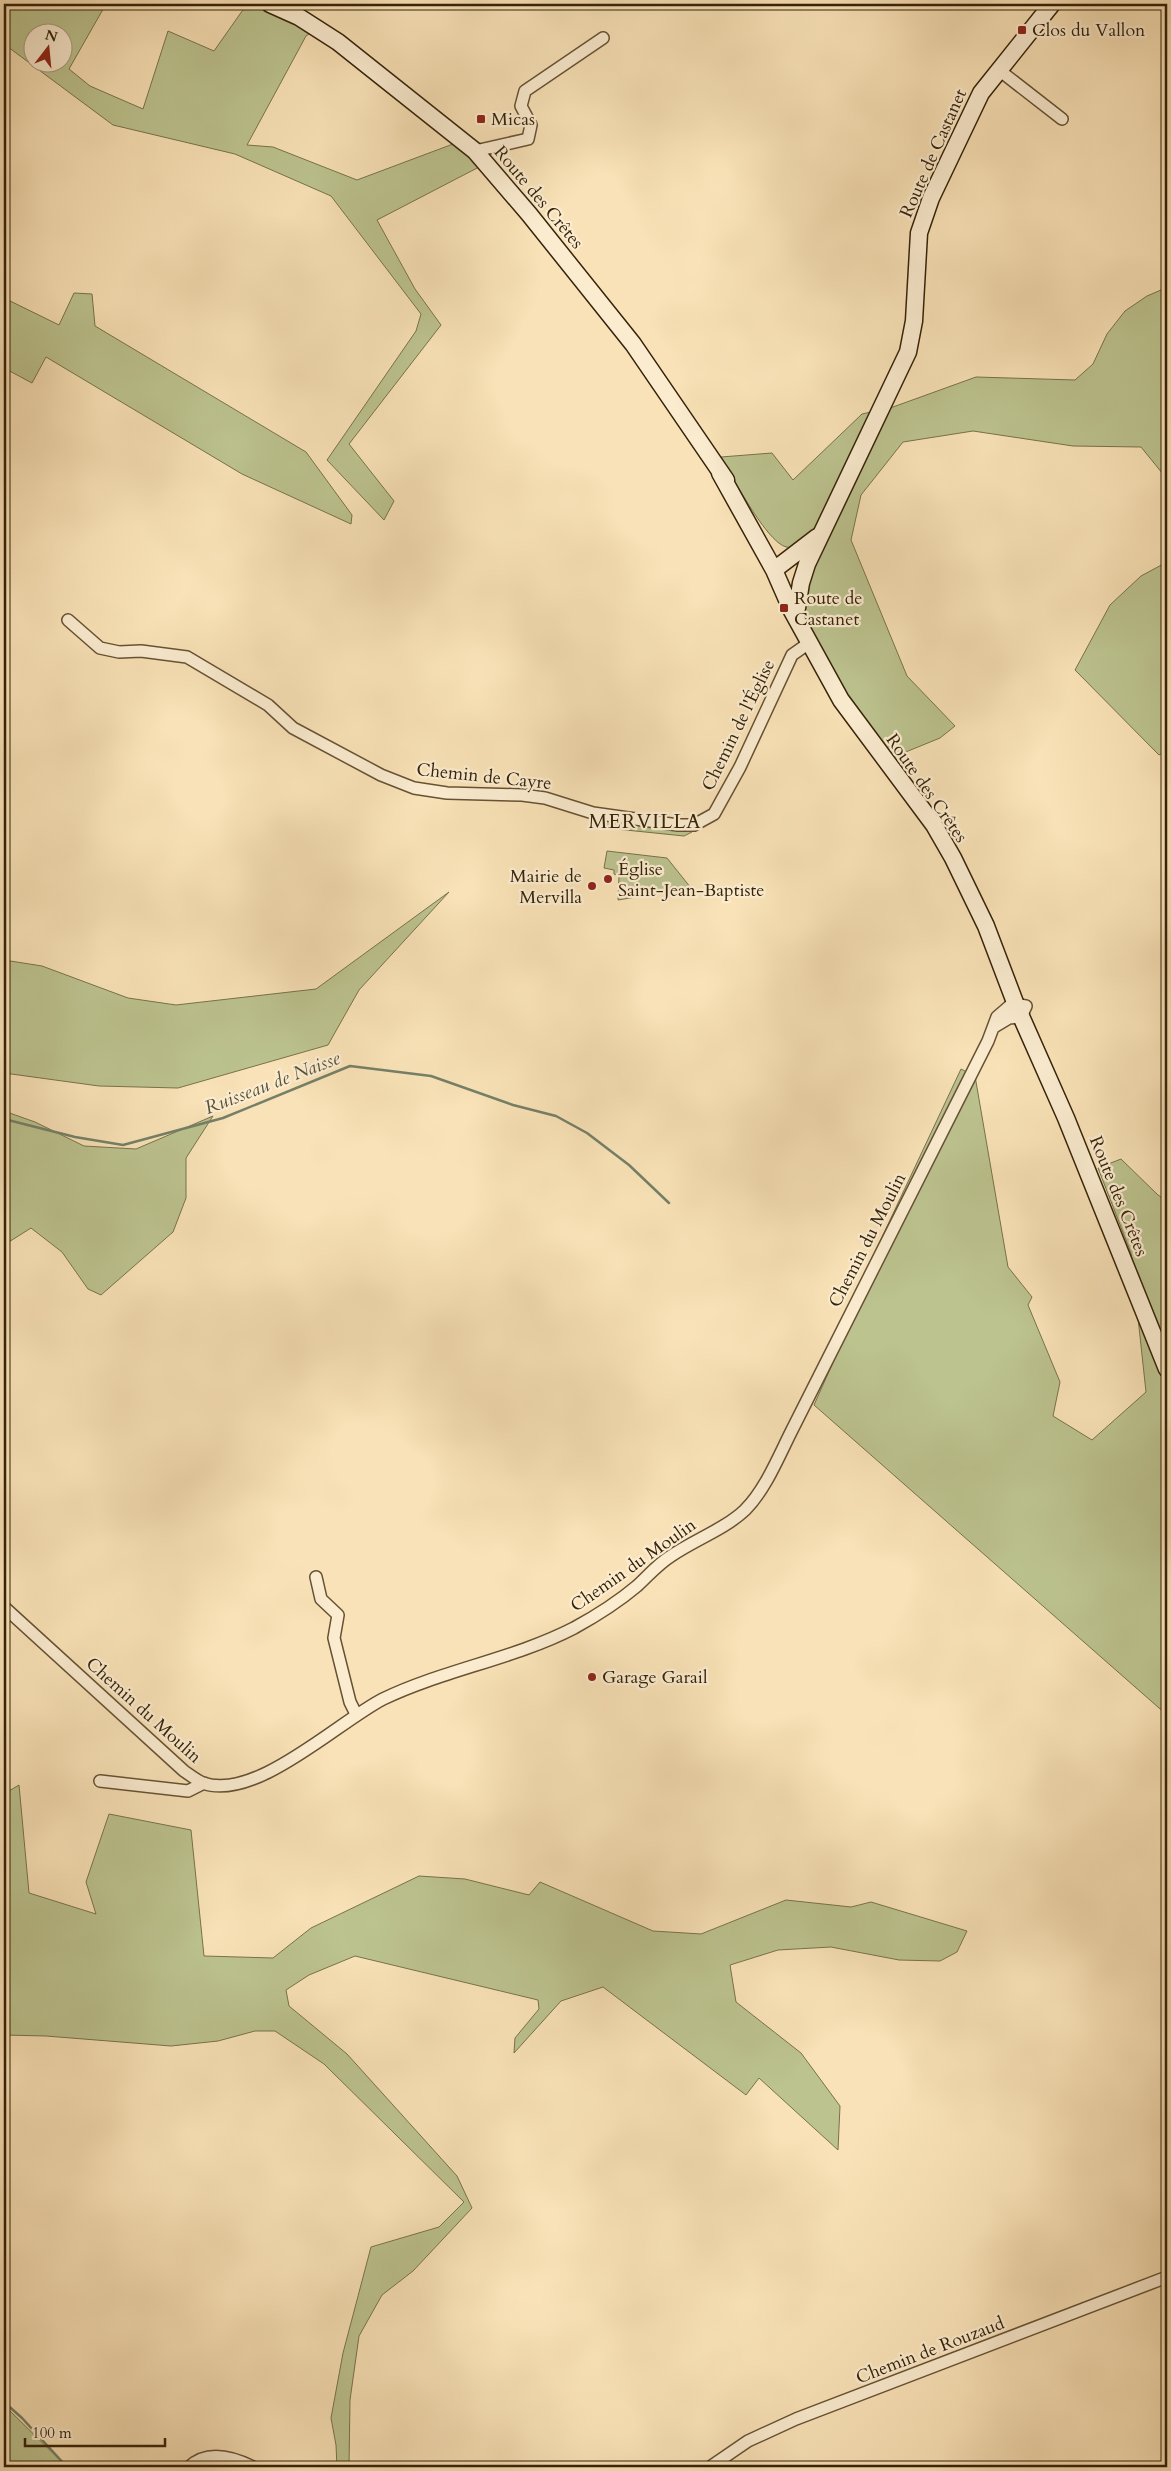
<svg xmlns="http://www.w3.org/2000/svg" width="1171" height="2471" font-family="Cardo,serif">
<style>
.green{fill:#bcc38f;stroke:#78724c;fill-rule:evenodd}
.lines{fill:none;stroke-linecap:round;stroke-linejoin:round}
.stream{stroke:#758068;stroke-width:2.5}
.street-casing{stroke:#665234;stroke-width:14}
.secondary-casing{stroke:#352208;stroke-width:19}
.street{stroke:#fbecd0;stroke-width:11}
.secondary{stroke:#fbecd0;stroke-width:16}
.poi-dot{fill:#8f2418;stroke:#fbecd0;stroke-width:2}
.labels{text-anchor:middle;stroke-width:4.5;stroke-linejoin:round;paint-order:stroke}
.poi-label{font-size:18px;fill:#352208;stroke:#fbecd0;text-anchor:start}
.street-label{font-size:18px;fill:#352208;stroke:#fbecd0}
.water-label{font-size:19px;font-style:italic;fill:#555138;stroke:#fbecd0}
.quarter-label{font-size:20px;letter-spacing:1px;fill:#352208;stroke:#fbecd0}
</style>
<rect width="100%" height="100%" fill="#f9e2b7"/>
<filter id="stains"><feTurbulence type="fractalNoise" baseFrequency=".004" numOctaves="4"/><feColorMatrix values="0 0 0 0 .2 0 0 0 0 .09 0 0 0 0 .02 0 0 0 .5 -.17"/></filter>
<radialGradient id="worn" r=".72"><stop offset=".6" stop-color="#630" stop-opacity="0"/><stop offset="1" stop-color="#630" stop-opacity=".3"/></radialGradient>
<path class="green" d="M4 4H106L69 69 90 86 143 109 168 31 214 51 247 4H261L315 30 306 36 247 145 273 147 357 180 453 144 481 166 377 220 415 289 441 325 349 444 394 501 384 520 327 460 416 331 421 314 331 196 235 154 113 125 4 44ZM32 32H62V62H32Z
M1161 290 1167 295V479L1141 447 1073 446 973 431 903 442 861 495 851 540 907 676 955 726 940 738 891 758C856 713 819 662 802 607L814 532C807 536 799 545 791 547 771 553 731 473 721 457L772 453 793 480 862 414 893 407 976 377 1075 380 1093 364 1107 334 1125 311 1147 296Z
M74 293 92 294 95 326 306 452 352 515 351 524 242 474 46 357 32 383 4 368V298L59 325Z
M1167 562V750L1159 755 1075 670 1110 605 1141 576Z
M599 819 690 830 692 832 684 836 616 829 600 825Z
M607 851 667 858 691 888 618 900 619 876 614 874V870L604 868Z
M449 892 359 990 328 1045 178 1088 99 1086 4 1073V960L42 966 128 998 176 1005 316 989Z
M961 1069 975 1076 1008 1267 1032 1297 1028 1305 1060 1382 1053 1416 1092 1440 1146 1392 1131 1253 1098 1168 1121 1159 1158 1195 1167 1201V1715L814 1405 864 1293 860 1284Z
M4 1111 35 1122 84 1146 136 1149 213 1116 186 1158V1198L173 1232 101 1295 88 1289 62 1252 31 1228 4 1245Z
M19 1785 29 1893 96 1914 86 1882 109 1814 191 1830 204 1956 273 1958 311 1928 419 1876 465 1879 529 1895 540 1882 653 1931 701 1934 786 1900 851 1907 871 1902 967 1931 957 1952 940 1961 899 1960 831 1947 778 1950 730 1965 736 2002 801 2053 840 2106 838 2150 759 2078 746 2095 603 1987 561 2001 514 2053 515 2038 539 2009 538 2000 355 1956 309 1975 286 1990 289 2006 347 2054 457 2176 472 2208 413 2271 382 2295 359 2336 350 2400 349 2467H337L336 2445 331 2418 343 2353 371 2247 439 2227 464 2202 324 2064 275 2031H255L218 2041 171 2046 46 2036 4 2035V1794Z
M4 2405 67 2467H4Z"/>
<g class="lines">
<path class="stream" d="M4 1119 75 1137 123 1145 223 1118 350 1066 431 1076 513 1105 556 1116 587 1133 629 1165 669 1203
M4 2402 22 2418 67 2467"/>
<defs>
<path id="street" d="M999 70 1062 119
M475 151 528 139 531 125 521 106 525 91 603 38
M68 620 100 648 119 652 141 651 187 657 268 705 293 728 381 775 414 788 447 793 522 795 545 798 593 813 678 825H694L714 814 740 767 792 655 809 643
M316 1577 321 1599 338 1615 334 1638 350 1702 356 1714
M4 1607 184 1771C190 1775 196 1780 203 1783 255 1802 338 1722 383 1699 443 1670 514 1659 574 1628 596 1616 618 1602 637 1586 648 1576 658 1564 671 1556 694 1540 725 1529 745 1510 765 1490 778 1458 791 1432L988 1041 997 1017 1012 1004 1026 1006 1021 1017 1009 1018 994 1027
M100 1781 188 1791 204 1783
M189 2467C208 2449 233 2457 253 2467
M710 2467 748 2441 796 2419 1167 2277"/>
<path id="secondary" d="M270 4 299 17 338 42 475 151 529 214 633 344 726 480
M720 473 774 570 792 611 841 700 934 825 953 858 986 926 1016 1005 1066 1118 1167 1369
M774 570 817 537
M797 608 801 583 807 564 908 352 914 321 919 233 931 198 981 93 1052 4"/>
</defs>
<use href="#street" class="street-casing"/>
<use href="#secondary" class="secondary-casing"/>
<use href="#street" class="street"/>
<use href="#secondary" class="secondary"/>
</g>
<g class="poi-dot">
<rect x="1017" y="25" width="10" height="10" rx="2.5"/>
<rect x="476" y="114" width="10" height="10" rx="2.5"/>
<rect x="779" y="603" width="10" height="10" rx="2.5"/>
<circle cx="608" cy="879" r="5"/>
<circle cx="592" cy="886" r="5"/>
<circle cx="592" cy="1677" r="5"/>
</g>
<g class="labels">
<g class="poi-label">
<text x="1032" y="36">Clos du Vallon</text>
<text x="491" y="125">Micas</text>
<text x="794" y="604">Route de<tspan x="794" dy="21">Castanet</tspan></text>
<text x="618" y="875">Église<tspan x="618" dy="21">Saint-Jean-Baptiste</tspan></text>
<text x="582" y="882" text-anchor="end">Mairie de<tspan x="582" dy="21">Mervilla</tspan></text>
<text x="602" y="1683">Garage Garail</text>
</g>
<g class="street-label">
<text transform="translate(933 153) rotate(-66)" y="6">Route de Castanet</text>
<text transform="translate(539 197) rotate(50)" y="6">Route des Crêtes</text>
<text transform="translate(738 725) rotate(-64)" y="6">Chemin de l'Église</text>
<text transform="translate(484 776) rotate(6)" y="6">Chemin de Cayre</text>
<text transform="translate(927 788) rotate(55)" y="6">Route des Crêtes</text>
<text transform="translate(1119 1196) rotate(68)" y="6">Route des Crêtes</text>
<text transform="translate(867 1240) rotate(-63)" y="6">Chemin du Moulin</text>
<text transform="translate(633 1565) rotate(-35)" y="6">Chemin du Moulin</text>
<text transform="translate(144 1710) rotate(42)" y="6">Chemin du Moulin</text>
<text transform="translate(930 2350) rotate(-21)" y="6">Chemin de Rouzaud</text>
</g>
<g class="water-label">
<text transform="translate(272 1082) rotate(-21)" y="7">Ruisseau de Naisse</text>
</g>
<g class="quarter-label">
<text x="645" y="828">MERVILLA</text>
</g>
</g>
<rect width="1171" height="2471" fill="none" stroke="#f9e2b7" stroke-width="20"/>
<rect x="5" y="5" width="1161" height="2461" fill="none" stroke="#352208" stroke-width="2.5"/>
<rect x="10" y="10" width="1151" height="2451" fill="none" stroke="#352208"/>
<g transform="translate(48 48) rotate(16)"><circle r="24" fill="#fbecd0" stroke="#ac9b80"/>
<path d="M0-4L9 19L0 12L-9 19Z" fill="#8f2418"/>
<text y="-8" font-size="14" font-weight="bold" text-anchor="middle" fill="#352208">N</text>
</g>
<path d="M25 2438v8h140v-8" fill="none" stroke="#352208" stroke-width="2.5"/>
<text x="32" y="2438" font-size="15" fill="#352208" stroke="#fbecd0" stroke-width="4" paint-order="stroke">100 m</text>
<rect width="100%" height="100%" filter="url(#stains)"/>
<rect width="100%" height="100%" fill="url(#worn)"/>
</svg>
